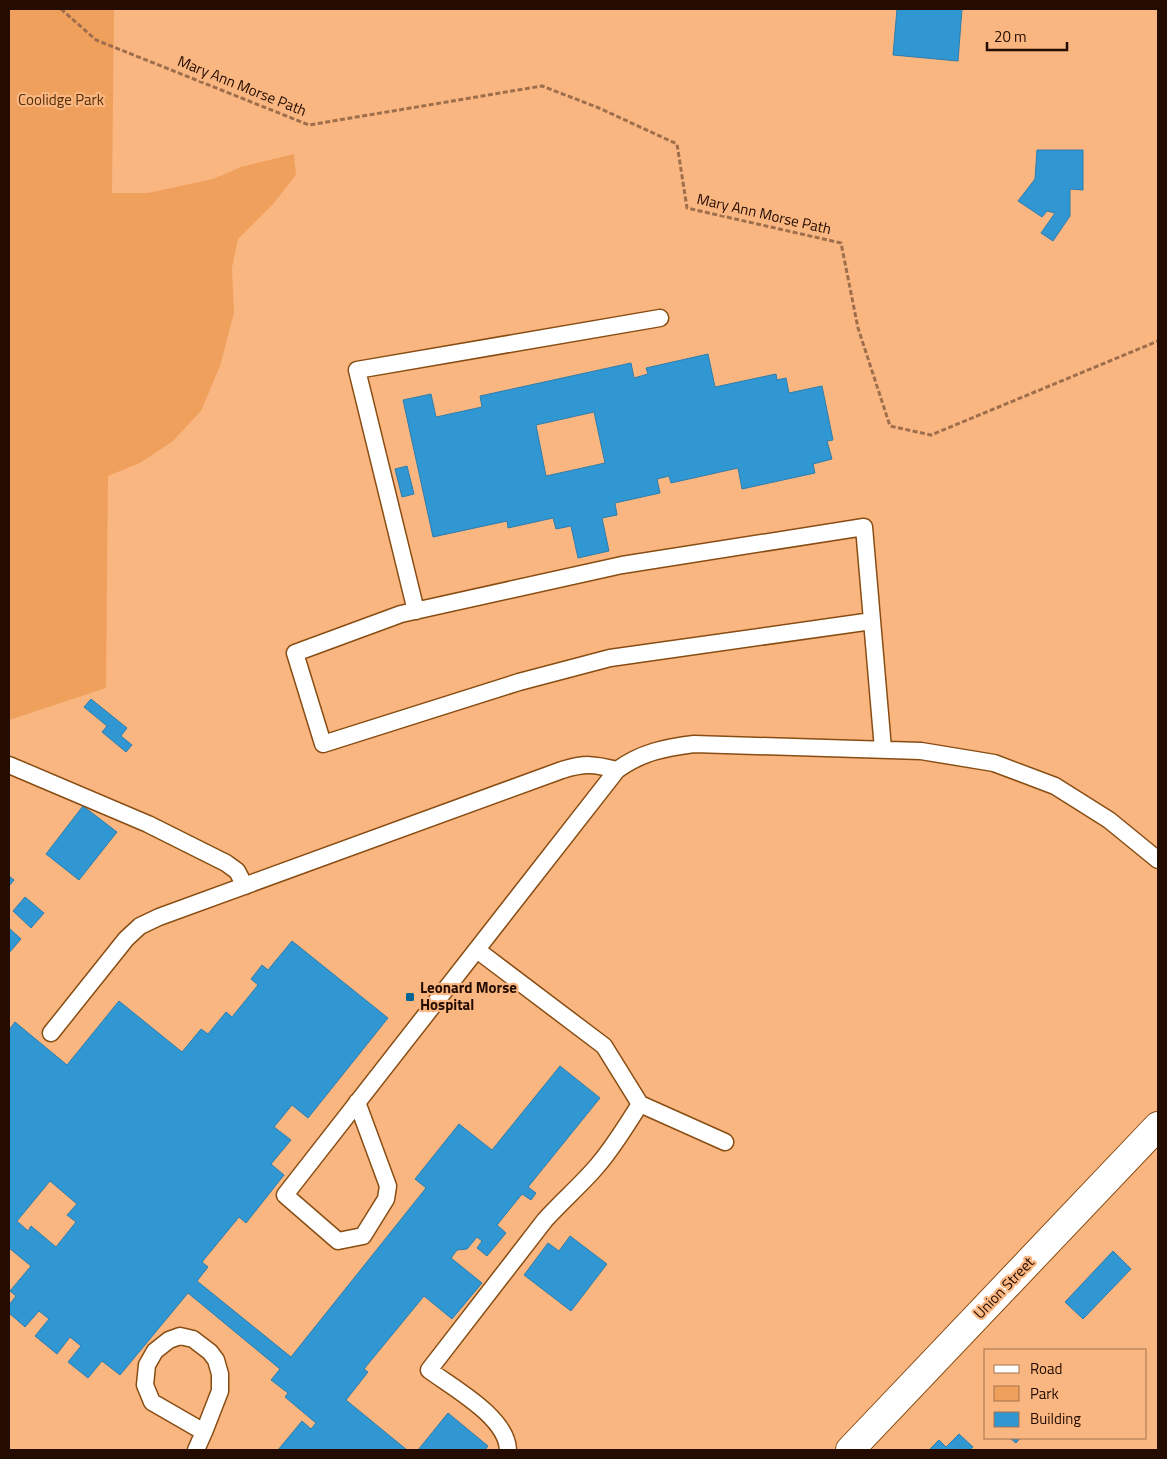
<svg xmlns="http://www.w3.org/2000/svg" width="1167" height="1459" font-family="'Titillium Web',sans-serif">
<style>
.green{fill:#f0a05d}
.building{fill:#3097d2;stroke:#2f7dac;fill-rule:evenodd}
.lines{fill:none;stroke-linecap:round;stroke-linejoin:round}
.service-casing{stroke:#884d13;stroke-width:19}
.tertiary-casing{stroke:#884d13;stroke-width:30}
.path{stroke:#9f6e4b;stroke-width:3;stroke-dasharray:5 2.5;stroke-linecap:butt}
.service{stroke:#fff;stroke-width:16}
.tertiary{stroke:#fff;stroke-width:28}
.poi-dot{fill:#026594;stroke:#f9b681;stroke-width:2}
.labels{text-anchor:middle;stroke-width:4.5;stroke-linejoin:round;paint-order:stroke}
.street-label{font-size:15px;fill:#240c00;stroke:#f9b681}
.park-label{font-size:15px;fill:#562f08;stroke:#f9b681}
.poi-label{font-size:15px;font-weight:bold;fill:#240c00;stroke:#f9b681;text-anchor:start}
</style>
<rect width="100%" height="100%" fill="#f9b681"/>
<path class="green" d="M9 9H114L112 193H148L213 179 241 167 294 154 296 175 273 204 238 239 232 268 234 313 220 366 201 411 173 441 140 463 108 476 106 688 9 720Z"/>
<path class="building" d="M897 9H962L958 61 893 55Z
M1037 150H1083V190L1070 189V216L1053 241 1041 233 1055 213 1047 211 1042 217 1018 201 1035 179Z
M708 354 715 387 776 374 777 380 786 378 789 393 822 386 833 440 827 441 832 459 813 464 815 473 742 489 738 468 671 483 669 476 657 479 660 493 615 503 617 515 602 518 609 551 578 558 571 526 556 529 553 518 508 528 507 521 433 537 403 400 431 394 436 417 482 407 480 396 631 363 634 378 648 374 646 368ZM594 412 605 463 546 476 536 425Z
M407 466 414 494 402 497 395 469Z
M91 699 127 728 121 736 132 745 126 752 102 732 107 726 84 707Z
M83 806 117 832 79 880 46 854Z
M9 876 14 880 9 886Z
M25 897 44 913 31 928 13 911Z
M9 928 21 939 9 953Z
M292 941 388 1018 308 1118 292 1105 274 1127 291 1140 271 1164 284 1175 246 1223 239 1217 202 1262 208 1267 197 1281 291 1357 426 1188 415 1179 459 1124 492 1150 560 1066 600 1098 528 1187 536 1193 531 1200 522 1194 497 1225 506 1233 487 1256 477 1248 482 1241 477 1237 467 1249 457 1250 451 1258 482 1283 452 1319 424 1296 364 1369 368 1372 346 1400 407 1450H278L302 1421 311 1429 316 1423 285 1397 288 1393 271 1380 280 1369 188 1293 120 1375 102 1361 88 1378 68 1362 81 1346 70 1337 57 1354 35 1336 49 1319 39 1311 25 1327 9 1313V1305L16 1296 10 1291 31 1266 9 1248V1030L15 1022 67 1065 119 1001 182 1052 201 1029 208 1034 226 1012 232 1017 258 985 251 979 262 965 268 970ZM50 1181 77 1204 67 1215 76 1222 56 1247 31 1226 28 1231 17 1221Z
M570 1236 607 1264 571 1311 524 1275 548 1243 559 1251Z
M1113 1251 1131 1269 1083 1319 1065 1302Z
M448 1413 488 1446 485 1450H418Z
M959 1434 973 1447 970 1450H929L939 1440 946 1447Z
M1010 1438H1020L1016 1443Z"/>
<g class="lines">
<defs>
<path id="service" d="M416 611 357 370 660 318
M872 621 610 658 519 682 323 744 295 653 401 614 622 565 864 527 883 749
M9 765 148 824 226 863 237 871 245 886
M477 950 604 1046 640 1104C627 1125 614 1146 598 1165 582 1184 562 1201 545 1220L429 1370C453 1388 507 1417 508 1450
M51 1033 126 939 140 926 159 917 562 770C585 763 594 764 617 770
M357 1102 388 1186 386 1199 363 1236 338 1241 285 1195 617 770C642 752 664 748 694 744L921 751 994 763 1055 786 1109 820 1158 860
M640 1104 725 1142
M196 1450 204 1432 220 1391V1374L216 1360 210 1352 193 1339 180 1336 169 1340 155 1351 147 1365 145 1385 152 1402 204 1432"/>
<path id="tertiary" d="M850 1450 1158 1126"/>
</defs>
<use href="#service" class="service-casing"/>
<use href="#tertiary" class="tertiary-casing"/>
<path class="path" d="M61 9 96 40 309 125 542 86 599 108 677 144 687 208 841 243 858 328 890 426 931 435 1158 341"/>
<use href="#service" class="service"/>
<use href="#tertiary" class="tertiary"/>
</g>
<rect class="poi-dot" x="405" y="992" width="10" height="10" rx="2.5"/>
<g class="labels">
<g class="street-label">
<text transform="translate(242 86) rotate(22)" y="5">Mary Ann Morse Path</text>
<text transform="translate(764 214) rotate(13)" y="5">Mary Ann Morse Path</text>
<text transform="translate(1004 1288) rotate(-46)" y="5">Union Street</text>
</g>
<g class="park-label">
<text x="61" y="105">Coolidge Park</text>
</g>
<g class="poi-label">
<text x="420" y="993">Leonard Morse<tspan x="420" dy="17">Hospital</tspan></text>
</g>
</g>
<rect width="1167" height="1459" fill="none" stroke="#240c00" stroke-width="20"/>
<rect x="984" y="1349" width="162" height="90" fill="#f9b681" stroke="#a4724d"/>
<rect x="994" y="1365" width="25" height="8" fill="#ffffff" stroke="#a4724d"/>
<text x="1030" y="1374" font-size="15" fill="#240c00">Road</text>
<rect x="994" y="1386" width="25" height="15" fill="#f0a05d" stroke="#a4724d"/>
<text x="1030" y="1399" font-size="15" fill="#240c00">Park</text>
<rect x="994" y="1412" width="25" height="15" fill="#3097d2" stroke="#a4724d"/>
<text x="1030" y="1424" font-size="15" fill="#240c00">Building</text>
<path d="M987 42v8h80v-8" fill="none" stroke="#240c00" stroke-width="2.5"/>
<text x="994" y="42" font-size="15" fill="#240c00" stroke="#f9b681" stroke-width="4" paint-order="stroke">20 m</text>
</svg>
